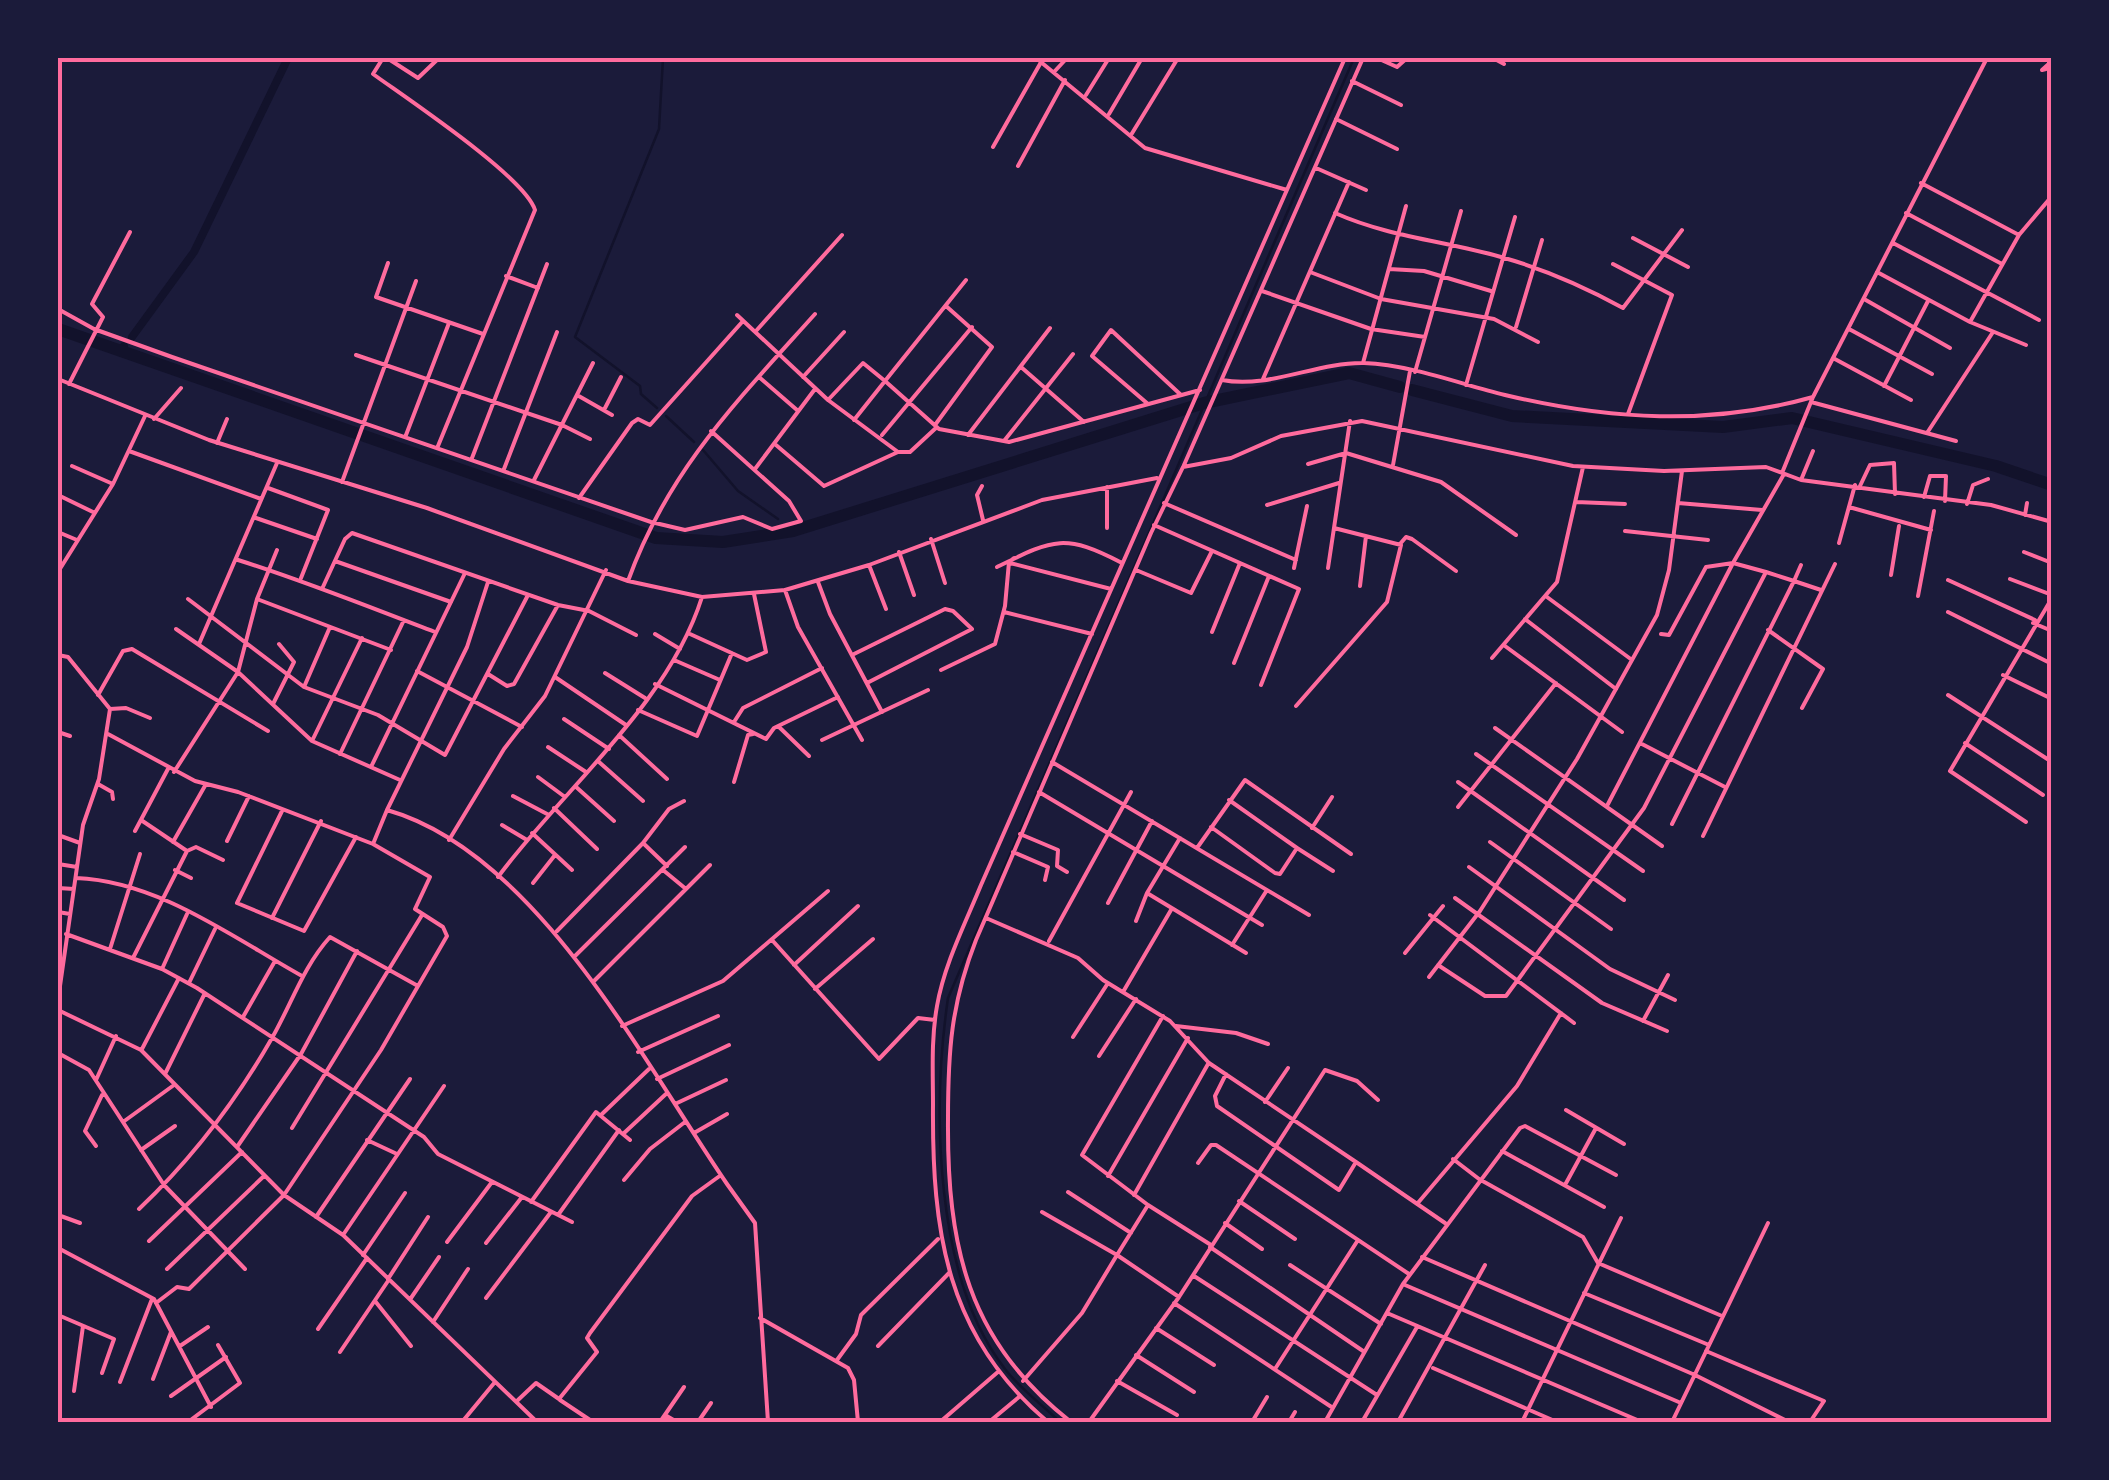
<svg xmlns="http://www.w3.org/2000/svg" width="2109" height="1480" font-family="'Zilla Slab',serif">
<style>
.lines{fill:none;stroke-linecap:round;stroke-linejoin:round}
.stream{stroke:#12122b;stroke-width:2.5}
.canal{stroke:#12122b;stroke-width:8}
.river{stroke:#12122b;stroke-width:12}
.minor{stroke:#ff6b9d;stroke-width:4}
.neatline{fill:none;stroke:#ff6b9d;stroke-width:4}
</style>
<rect width="100%" height="100%" fill="#1b1b3a"/>
<g class="lines">
<path class="stream" d="M657 408 641 394 640 386 575 337 659 129 663 58
M666 416 694 442
M703 450 738 491 778 519
M788 527 793 531
M1060 1422C1043 1405 1020 1389 1005 1369 934 1278 932 1108 948 998L1354 58"/>
<path class="canal" d="M132 337 194 252 288 58
M120 352 124 346"/>
<path class="river" d="M58 329 656 538 723 542 793 531 1204 403 1349 373 1400 387
M1412 390 1512 416 1723 427 1792 418 1996 466 2052 485"/>
<path class="minor" d="M383 58 373 74C406 98 525 177 535 210L438 446
M387 58 418 78 439 58
M1036 58 1145 148 1287 190
M1377 58 1397 67 1407 58
M1493 58 1504 64
M2046 69 2042 70 2052 61
M1054 72 1067 58
M1352 81 1401 105
M1086 95 1109 58
M1109 114 1142 58
M1336 119 1397 149
M1131 135 1178 58
M993 147 1040 64
M1018 166 1065 80
M1316 168 1366 190
M1921 183 2019 235
M1335 213C1389 237 1445 241 1501 257 1544 269 1585 287 1623 308L1682 230
M1906 213 2002 264
M1633 238 1688 267
M1893 243 2039 320
M388 263 376 297 483 334
M1613 264 1672 295 1628 414
M1389 269 1424 271 1491 291
M1310 272 1381 299 1494 319 1538 342
M1877 272 1970 322 2026 345
M506 276 538 288
M966 280 885 381 939 429 1009 442 1200 390
M1262 291 1371 329 1425 337
M1864 299 1950 348
M58 309 94 329 172 357 651 522 685 530 743 517 772 529 801 521 789 501 711 431
M737 315 828 400 898 452H910L937 427
M1970 322 2019 235 2052 196
M1516 327 1542 240
M1849 329 1932 374
M756 331 842 235
M356 355 562 425 590 439
M1833 358 1911 400
M1363 363 1406 206
M1021 367 1084 422
M1415 372 1461 211
M759 377 797 410
M803 377 844 332
M58 379 209 440 427 508 628 581 702 597 785 590 869 565 1042 500 1157 478
M1263 379 1349 182
M1222 380C1269 389 1317 362 1364 363 1412 365 1460 384 1505 395 1610 420 1710 426 1813 397
M69 384 103 317 92 304 130 232
M1466 385 1515 217
M1884 386 1928 301
M577 395 612 415
M828 400 863 363 885 381 854 420
M1811 402 1956 441
M1148 404 1092 356 1111 330 1181 395
M604 410 621 377
M154 419 181 388
M935 425 992 347 946 306
M1927 433 1993 332
M406 435 449 323
M882 435 972 327
M968 435 1050 328
M1004 441 1073 354
M217 443 227 419
M776 445 824 486 898 452
M129 451 261 499
M472 458 547 264
M1308 464 1346 453 1441 482 1516 535
M1184 465 1363 58
M1393 465 1410 371
M72 466 113 484
M504 469 557 332
M755 469 815 389
M1782 473 1813 397 1987 58
M534 480 593 363
M1801 480 1813 451
M342 482 416 281
M982 486 977 495 983 520
M1860 486 1870 465 1894 463 1895 494
M1107 487V528
M268 488 328 510 301 578
M58 495 95 513
M1924 497 1930 476H1946L1945 501
M579 498 632 423 638 419 650 425 743 321
M1576 502 1625 504
M1164 503 1296 560
M1678 503 1762 510
M1967 504 1973 485 1988 479
M1267 505 1339 483
M1849 507 1931 530
M2025 515 2027 503
M256 518 317 539
M1154 525 1299 589 1261 685
M1625 531 1708 540
M58 532 77 540
M931 539 945 583
M1839 543 1855 485
M1400 544 1406 537 1412 539 1456 571
M899 552 914 595
M2024 552 2052 563
M238 560C305 581 369 607 435 632
M335 561 451 602
M1010 563 1111 589
M869 565 886 609
M1801 565 1794 581 1821 590
M997 567C1054 539 1064 533 1122 563
M1294 568 1307 506
M1328 568 1350 421
M1136 570 1191 593 1211 553
M58 572 113 484 145 416
M1891 575 1899 526
M2010 579 2052 595
M1948 580 2035 620
M628 581C668 470 738 400 815 314
M818 582 830 614 882 712
M1360 586 1366 536
M322 589 345 539 352 533 558 605 589 611 636 635
M785 590 798 627 862 740
M1918 596 1934 511
M1547 597 1632 660
M188 599 304 687 378 715 445 755 528 595
M257 599 391 650
M1004 612 1092 634
M1948 612 2052 664
M1525 619 1616 689
M2033 623 2052 631
M176 629 238 672 312 741 400 780
M1768 630 1823 669 1802 708
M1212 632 1240 563
M655 634 680 649
M690 634 747 660 766 652 754 594
M1661 634 1669 635 1706 567 1733 563 1784 474
M199 644 277 463
M1505 646 1622 732
M58 655 68 657 110 709 99 779 83 825 58 1000
M852 655 945 609 953 611 972 629 867 683
M1492 658 1557 582 1583 467
M674 660 720 680
M1234 663 1269 576
M941 670 995 644 1005 606 1009 562 1014 558
M417 671 522 727
M605 673 645 698
M488 674 507 686 514 684 558 605
M2003 675 2052 699
M555 677 626 725
M655 684 766 739 774 728 838 697
M304 687 330 627
M98 695 123 651 132 649 268 731
M1948 695 2052 762
M273 704 294 662 279 644
M1296 706 1387 602 1401 545 1334 528
M110 709 126 708 150 718
M638 710 697 736 732 653
M564 719 609 749
M734 722 743 708 822 668
M778 726 809 756
M1495 728 1662 846
M58 732 70 736
M108 734 195 781 238 792 373 844 387 810C536 852 644 1063 727 1184L755 1223 768 1422
M619 735 667 779
M822 740 928 690
M312 741 362 638
M1640 743 1725 787
M1965 743 2043 795
M548 747 586 772
M340 754 404 620
M1476 754 1643 871
M599 762 643 801
M1052 762 1309 915
M371 767 465 573
M174 772 238 672 257 599 277 550
M538 777 565 797
M734 782 748 735 753 734
M1458 782 1624 900
M98 784 112 792 113 799
M575 786 614 821
M1039 792 1262 925
M513 796 549 815
M1458 807 1556 683
M554 808 597 849
M387 810 467 647 488 582
M282 811 237 903 304 931 356 837
M141 820 187 851
M2026 822 1950 771 2052 598
M1672 824 1794 581 1766 572
M502 825 527 840
M1211 827 1275 873 1280 874 1297 848 1229 800
M1312 828 1332 797
M135 831 169 767
M532 833 572 870
M1020 834 1058 850 1057 866 1067 872
M58 835 80 843
M1703 836 1835 564
M449 840 504 749 545 696 606 570
M227 841 249 796
M173 842 206 784
M1490 842 1611 929
M643 843 667 866
M1197 848 1245 780 1351 854
M1297 848 1333 871
M1013 852 1048 867 1045 880
M58 864 77 867
M1469 867 1610 969 1675 1000
M175 870 191 878
M663 870 686 889
M498 877C564 788 668 705 702 597
M76 878C158 881 232 937 302 976
M533 883 555 855
M58 888 74 889
M1147 893 1246 953
M1455 898 1602 1003 1667 1031
M1108 903 1152 821
M58 912 70 914
M1430 915 1574 1023
M272 918 321 821
M986 918 1078 958 1103 980 1170 1021 1209 1063 1356 1162 1339 1190 1217 1106 1215 1096 1226 1074
M1136 921 1147 893 1180 838
M557 931 643 843 669 809 684 801
M66 934 162 969 197 988 424 1137 438 1154 572 1222
M772 940 879 1059 918 1018 935 1020
M1049 941 1131 792
M1232 945 1267 890
M110 949 140 854
M1405 953 1443 906
M574 957 685 847
M133 958 187 851 196 847 223 860
M794 965 858 906
M1438 965 1485 996H1506L1644 808 1766 572 1733 563 1608 804
M162 969 187 914
M1429 977 1480 911 1577 759 1657 615 1669 570 1682 471
M593 982 710 865
M189 983 215 929
M815 989 873 939
M1123 992 1171 910
M58 1010 141 1050 284 1195 343 1235 537 1422
M243 1017 275 961
M1643 1021 1668 975
M622 1026 723 981 828 891
M1176 1026 1236 1033 1268 1044
M1073 1037 1108 983
M142 1049 179 978
M2052 1049V1058
M638 1052 718 1016
M58 1053 89 1070 164 1185 245 1269
M1099 1056 1136 999
M165 1074 205 993
M657 1079 729 1045
M96 1080 116 1036
M1265 1102 1288 1068
M675 1104 726 1080
M1566 1110 1624 1144
M602 1114 649 1069
M123 1122 174 1085
M292 1128 422 915
M694 1133 727 1114
M623 1134 667 1093
M367 1140 397 1154
M96 1146 85 1131 102 1095
M237 1147 301 1054 357 951
M141 1150 175 1126
M1502 1151 1604 1207
M1453 1159 1479 1179 1583 1237 1598 1263 1722 1316
M1356 1162 1445 1223
M1198 1163 1211 1145H1216L1409 1274
M1108 1176 1188 1038
M624 1180 650 1149 685 1122
M1565 1185 1596 1128
M1068 1192 1131 1233
M1134 1195 1208 1064
M1239 1201 1295 1239
M531 1202 596 1112 630 1140
M1417 1204 1517 1086 1561 1013
M1148 1205 1082 1155 1163 1016
M139 1209C192 1159 236 1101 272 1038 292 1003 303 967 330 937L418 986
M58 1215 80 1223
M558 1215 619 1130
M316 1217 410 1079
M1225 1223 1262 1249
M343 1235 444 1086
M149 1241 242 1152
M447 1242 492 1182
M486 1243 522 1197
M1210 1247 1363 1351
M58 1248 154 1299 211 1407
M363 1255 405 1193
M1422 1257 1695 1375 1789 1422
M1290 1265 1381 1324
M167 1269 264 1176
M1194 1276 1377 1395
M388 1279 428 1217
M1405 1285 1681 1403
M1584 1293 1709 1345
M1179 1297 1117 1255 1148 1205 1211 1245
M411 1298 439 1257
M486 1298 551 1212
M375 1301 411 1346
M156 1303 177 1287 189 1289 284 1195 381 1050 447 936 443 927 415 909 430 877 373 844
M1174 1303 1333 1408
M1387 1313 1642 1422
M58 1315 114 1339 102 1373
M760 1318 848 1368 854 1380 858 1422
M433 1322 468 1269
M1156 1328 1214 1365
M318 1329 367 1258
M180 1346 208 1327
M878 1346 950 1272
M1706 1351 1824 1401 1810 1422
M340 1352 388 1281
M1136 1355 1194 1392
M837 1360 856 1334 861 1315 938 1239
M1433 1368 1557 1422
M1275 1369 1358 1240
M153 1379 171 1332
M1023 1381 1082 1313 1117 1255 1042 1212
M1117 1381 1177 1415
M120 1382 152 1299
M74 1391 83 1326
M171 1396 226 1357
M518 1400 536 1383 559 1399 597 1352 587 1338 590 1333 692 1196 721 1175
M560 1400 593 1422
M665 1415 677 1422
M188 1422 240 1383 218 1345
M462 1422 495 1382
M660 1422 684 1387
M698 1422 711 1403
M940 1422 999 1371
M989 1422 1019 1397
M1048 1422C946 1336 932 1231 933 1105 933 1073 931 1039 937 1006 944 965 965 924 981 885L1345 58
M1071 1422C967 1341 947 1245 948 1119 948 1051 951 1004 976 940L1151 533 1183 467 1231 458 1281 436 1362 421 1573 466 1664 471 1766 467 1801 480 1991 505 2052 522
M1089 1422 1179 1297 1325 1070 1357 1081 1378 1100
M1252 1422 1267 1397
M1289 1422 1295 1412
M1325 1422 1403 1284 1520 1128 1525 1126 1616 1175
M1362 1422 1417 1327
M1398 1422 1485 1265
M1522 1422 1621 1218
M1672 1422 1768 1223"/>
</g>
<rect width="2109" height="1480" fill="none" stroke="#1b1b3a" stroke-width="120"/>
<rect x="60" y="60" width="1989" height="1360" class="neatline"/>
</svg>
